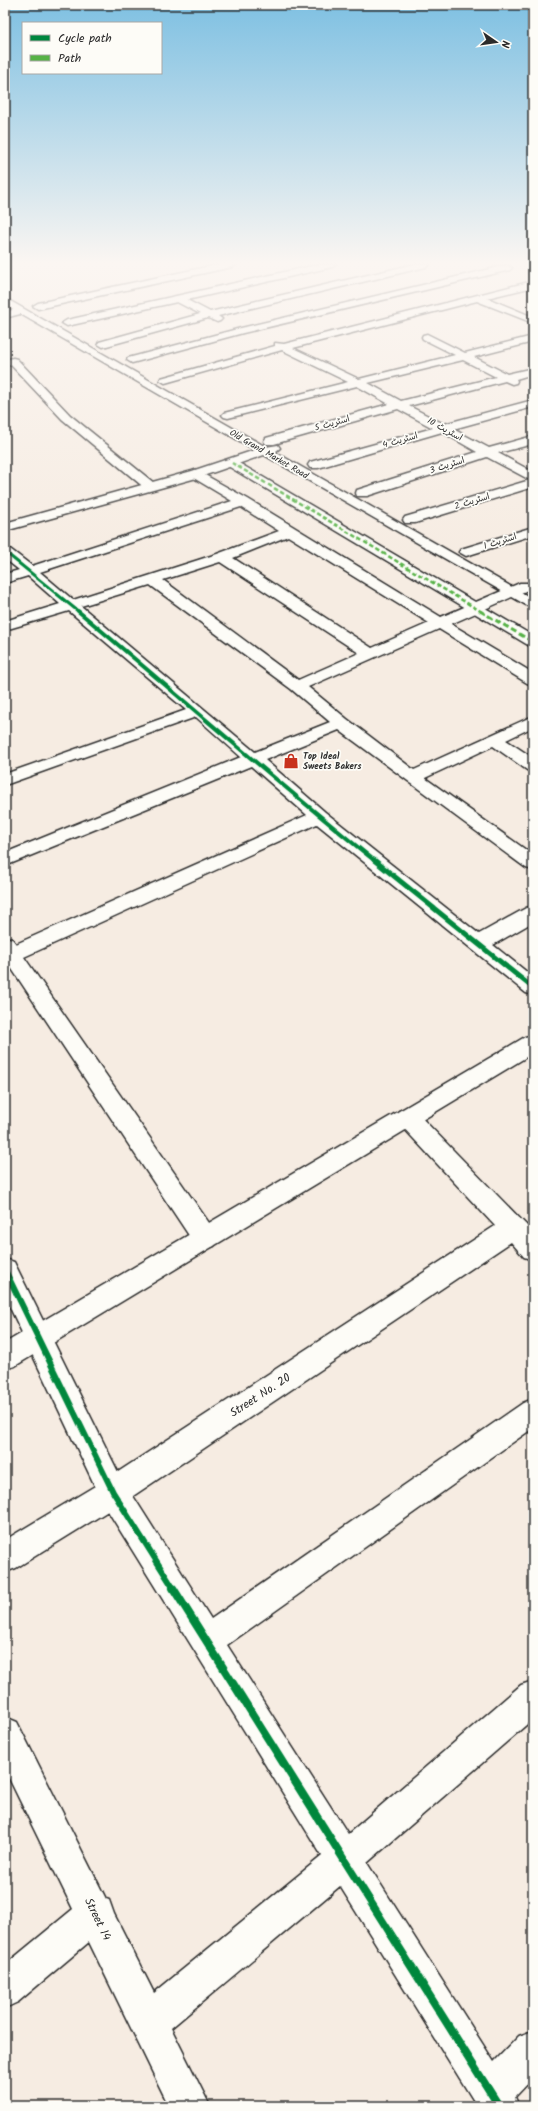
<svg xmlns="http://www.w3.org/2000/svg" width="538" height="2111" font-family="Kalam,'Playpen Sans Arabic',sans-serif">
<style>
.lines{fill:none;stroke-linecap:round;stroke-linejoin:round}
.pedestrian-casing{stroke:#2b2b2b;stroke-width:3}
.minor-casing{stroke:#2b2b2b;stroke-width:3}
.tertiary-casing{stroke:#2b2b2b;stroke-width:3}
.pedestrian{fill:#fdfcf7;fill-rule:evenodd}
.minor{fill:#fdfcf7;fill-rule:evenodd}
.tertiary{fill:#fdfcf7;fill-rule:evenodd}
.quiet-far1{stroke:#56b246;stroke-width:2.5;stroke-dasharray:4.5 2.5;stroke-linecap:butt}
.quiet{stroke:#56b246;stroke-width:3;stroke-dasharray:6 3;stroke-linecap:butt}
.cycleway-far4-casing{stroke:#fdfcf7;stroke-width:4.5}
.cycleway-far3-casing{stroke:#fdfcf7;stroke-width:6}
.cycleway-far2-casing{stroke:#fdfcf7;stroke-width:8}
.cycleway-far1-casing{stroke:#fdfcf7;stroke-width:8}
.cycleway-casing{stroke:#fdfcf7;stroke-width:10}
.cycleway-far4{stroke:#00873e;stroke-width:3}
.cycleway-far3{stroke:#00873e;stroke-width:4}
.cycleway-far2{stroke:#00873e;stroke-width:5}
.cycleway-far1{stroke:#00873e;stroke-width:6}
.cycleway{stroke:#00873e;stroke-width:8}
.labels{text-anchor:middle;stroke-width:3.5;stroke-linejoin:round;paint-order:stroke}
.far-street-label{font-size:9px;fill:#2b2b2b;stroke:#fdfcf7}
.far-poi-label{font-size:9px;font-weight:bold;fill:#2b2b2b;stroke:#fdfcf7;text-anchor:start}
.near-street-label{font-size:12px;fill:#2b2b2b;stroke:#fdfcf7}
</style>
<rect width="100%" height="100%" fill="#f6ece2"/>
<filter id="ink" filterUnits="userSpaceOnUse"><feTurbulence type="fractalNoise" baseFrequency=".025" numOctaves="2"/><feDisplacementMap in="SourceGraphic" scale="8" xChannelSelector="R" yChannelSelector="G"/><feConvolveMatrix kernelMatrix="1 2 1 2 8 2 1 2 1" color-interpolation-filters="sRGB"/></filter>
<g filter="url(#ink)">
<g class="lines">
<defs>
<path id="pedestrian" d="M232 459 533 636V647L528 645 228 466 226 463 228 460Z"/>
<path id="minor" d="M220 264H236L232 267 38 309 33 306 38 303Z
M321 264H336L332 267 187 300 210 312 415 264H430L426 267 218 316 222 319 220 321 217 322 208 318 103 347 98 344 99 342 200 314 177 302 67 326 62 323 67 320Z
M507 265 512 268 510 270 243 333 132 363 127 360 128 358 241 328Z
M533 281V287L487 298 533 317V323L477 301 293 348 359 379 455 355 423 339 422 337 423 335 427 334 465 353 533 336V342L474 357 507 374 533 368V374L516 379 517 381 516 383 512 384 505 381 409 406 444 424 533 400V407L453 429 489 448 533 436V444L498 453 533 472V487L415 523H405L403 520 405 517 530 480 487 457 367 496H357L356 493 357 490 477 452 442 432 318 468H310L308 465 310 462 433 428 398 409 274 444H266L264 441 266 438 389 404 357 386 228 418 224 417 222 415 224 413 348 382 282 350 165 383 160 380 161 378 275 346V343L284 344ZM463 360 496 377 401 401 368 383Z
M21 308 26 311 24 313 5 318V312Z
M13 358 17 359 70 415 154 483 156 486 154 489H146L62 419 11 365 5 366V360Z
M196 470 248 499 441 617 520 583H530L532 586 530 589 451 624 533 673V685L527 683 439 629 308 687 347 719 414 770 533 716V727L506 740 533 758V771L527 770 493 746 425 778 533 855V870L526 868 339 730 265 760 325 812 479 934 526 908 533 906V922L493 945 533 977V995L526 993 317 824 24 957 214 1230 218 1238 214 1246 205 1249 196 1246 8 963 5 964V937L12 939 16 944 307 815 251 766 5 866V853L241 757 196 717 5 785V774L186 710 69 611 5 630V621L60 604 28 576 5 583V574L19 570 5 559V548L10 549 32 566 232 501 192 477 190 474ZM241 507 279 531 217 554 73 600 40 572ZM288 536 429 623 372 648 233 558ZM220 562 359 653 298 680 163 580ZM150 585 291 689 330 722 255 752 81 606Z
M533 527V535L466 556 459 552 461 549Z
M407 1108 415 1111 533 1232V1260L524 1257 511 1242 133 1496 211 1619 523 1403 533 1399V1428L227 1645 348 1834 521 1685 533 1681V1719L367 1863 494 2062 519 2036 533 2031V2078L515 2097 519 2106H477L340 1886 171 2028 210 2106H169L89 1942 18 2002 5 2008V1965L73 1909 5 1770V1717L17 1722 106 1899 109 1900 114 1914 154 1993 322 1856 108 1511 16 1568 5 1572V1540L95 1486 5 1297V1259L14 1262 118 1472 495 1226 399 1123 395 1117 399 1111Z"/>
<path id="tertiary" d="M5 298 266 447 278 445 280 448 275 452 533 599V609L264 455 200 477 5 531V523L192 471 255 450 5 305Z
M533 1035V1053L15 1366 5 1369V1343L525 1037Z"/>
</defs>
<use href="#pedestrian" class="pedestrian-casing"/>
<use href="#minor" class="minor-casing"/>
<use href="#tertiary" class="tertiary-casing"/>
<use href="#pedestrian" class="pedestrian"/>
<use href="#minor" class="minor"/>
<use href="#tertiary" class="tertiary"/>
<path class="quiet-far1" d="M232 463 482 612"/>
<path class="quiet" d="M480 611 533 642"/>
<defs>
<path id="cycleway-far4" d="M5 552 79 612"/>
<path id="cycleway-far3" d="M78 611C177 694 274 780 375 861"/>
<path id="cycleway-far2" d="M374 860 533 988"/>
<path id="cycleway-far1" d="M5 1270 113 1492 174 1589"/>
<path id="cycleway" d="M173 1588 499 2106"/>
</defs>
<use href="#cycleway-far4" class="cycleway-far4-casing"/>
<use href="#cycleway-far3" class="cycleway-far3-casing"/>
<use href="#cycleway-far2" class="cycleway-far2-casing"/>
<use href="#cycleway-far1" class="cycleway-far1-casing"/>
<use href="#cycleway" class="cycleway-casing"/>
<use href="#cycleway-far4" class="cycleway-far4"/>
<use href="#cycleway-far3" class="cycleway-far3"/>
<use href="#cycleway-far2" class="cycleway-far2"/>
<use href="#cycleway-far1" class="cycleway-far1"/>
<use href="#cycleway" class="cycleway"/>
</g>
</g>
<linearGradient id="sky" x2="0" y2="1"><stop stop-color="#7ec0e2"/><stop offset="0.47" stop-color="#fbf6f2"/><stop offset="1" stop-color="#fbf6f2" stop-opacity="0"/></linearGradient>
<rect width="538" height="559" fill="url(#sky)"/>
<defs>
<symbol id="shop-bare" viewBox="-9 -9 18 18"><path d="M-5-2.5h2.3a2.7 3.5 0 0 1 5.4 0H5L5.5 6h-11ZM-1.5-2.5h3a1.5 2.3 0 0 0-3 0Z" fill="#c8321e" stroke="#fdfcf7" stroke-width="2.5" paint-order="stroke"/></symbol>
</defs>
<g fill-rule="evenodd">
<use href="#shop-bare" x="280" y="750" width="22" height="22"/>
</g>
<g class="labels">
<g class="far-street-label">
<text transform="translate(332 423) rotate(-16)" y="3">اسٹریٹ 5</text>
<text transform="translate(445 429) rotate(29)" y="3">اسٹریٹ 10</text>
<text transform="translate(400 440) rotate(-16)" y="3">اسٹریٹ 4</text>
<text transform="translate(269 454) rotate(30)" y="3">Old Grand Market Road</text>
<text transform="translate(447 465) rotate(-18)" y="3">اسٹریٹ 3</text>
<text transform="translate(472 501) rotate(-17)" y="3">اسٹریٹ 2</text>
<text transform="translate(500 541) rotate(-18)" y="3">اسٹریٹ 1</text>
</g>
<g class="far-poi-label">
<text x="303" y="759">Top Ideal<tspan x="303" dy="10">Sweets Bakers</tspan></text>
</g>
<g class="near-street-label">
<text transform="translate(260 1395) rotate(-33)" y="4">Street No. 20</text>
<text transform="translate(98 1919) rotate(64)" y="4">Street 14</text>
</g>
</g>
<rect width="538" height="2111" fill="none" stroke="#fdfcf7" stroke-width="20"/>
<rect x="10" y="10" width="518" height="2091" fill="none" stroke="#2b2b2b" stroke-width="1.5" filter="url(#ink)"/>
<rect x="22" y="22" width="140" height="52" fill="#fdfcf7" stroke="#a9a8a5"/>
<rect x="30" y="35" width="20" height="6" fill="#00873e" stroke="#a9a8a5"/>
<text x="58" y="42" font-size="12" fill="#2b2b2b">Cycle path</text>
<rect x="30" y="55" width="20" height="6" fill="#56b246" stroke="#a9a8a5"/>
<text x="58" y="62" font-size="12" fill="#2b2b2b">Path</text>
<g transform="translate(496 42) rotate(103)" stroke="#fdfcf7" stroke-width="3" paint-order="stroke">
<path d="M0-3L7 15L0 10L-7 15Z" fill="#2b2b2b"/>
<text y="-6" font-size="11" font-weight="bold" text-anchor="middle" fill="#2b2b2b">N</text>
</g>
</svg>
